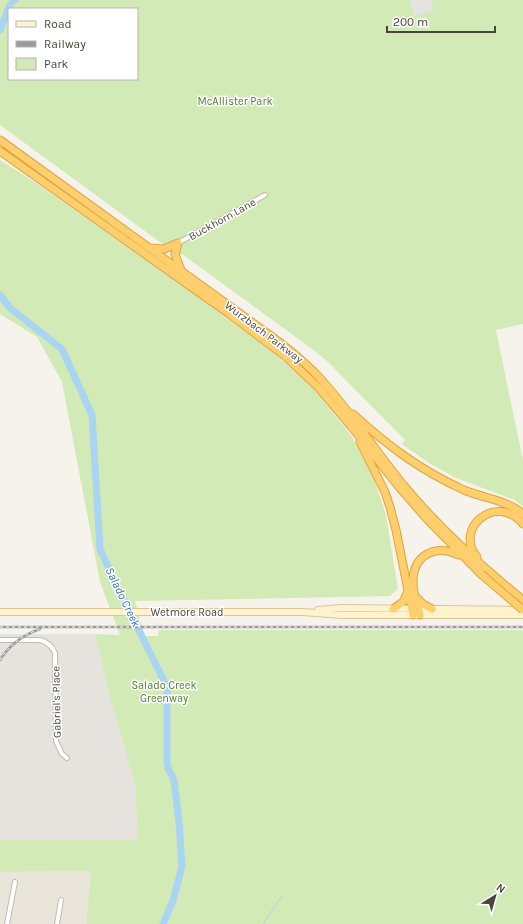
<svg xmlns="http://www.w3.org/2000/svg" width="523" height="924" font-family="Karla,sans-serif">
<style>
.residential{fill:#eae5da}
.industrial{fill:#e6e2dd}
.green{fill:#d2eab5;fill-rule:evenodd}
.parking{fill:#e5e3e0}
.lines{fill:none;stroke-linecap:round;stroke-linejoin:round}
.stream{stroke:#a9d4f2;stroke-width:1}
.river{stroke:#a9d4f2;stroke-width:7}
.street-casing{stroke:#c2bbae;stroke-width:6}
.secondary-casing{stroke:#d6c79b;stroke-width:8}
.highway-casing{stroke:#e0a43c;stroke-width:9}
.street{stroke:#fff;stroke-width:4}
.secondary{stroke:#fff3cd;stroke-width:6}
.highway{stroke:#ffcf6e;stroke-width:7}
.rail-casing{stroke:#9a9a9a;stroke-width:2.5}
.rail{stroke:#fff;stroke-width:1;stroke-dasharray:3;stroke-linecap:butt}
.highway-bridge-casing{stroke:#e0a43c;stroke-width:9;stroke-linecap:butt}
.highway-bridge{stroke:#ffcf6e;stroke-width:7}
.labels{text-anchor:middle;stroke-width:3;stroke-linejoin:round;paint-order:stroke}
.park-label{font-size:11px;fill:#4a7f2a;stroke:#fff}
.street-label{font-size:11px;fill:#4b4439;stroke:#fff}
.water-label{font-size:12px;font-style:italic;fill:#2e7ab2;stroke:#fff}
</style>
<rect width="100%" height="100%" fill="#f6f3ec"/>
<path class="residential" d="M91 871 86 924H0V872Z"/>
<path class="industrial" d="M0 634H95L108 690 135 785 138 840H0Z"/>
<path class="green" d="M0 0H523V324L496 330 523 461V507L515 500 456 478 429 463 402 444 405 440 327 361 312 349 182 254 179 256 0 125ZM9 9H137V79H9Z
M0 160 33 181 176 281 274 353 312 387 351 435 375 482 386 515 398 589 390 596 135 601 145 636H158L159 630H523V924H86L91 871 0 872V840H138L135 785 108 690 95 634 120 635 100 582 62 382 37 337 0 314Z"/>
<path class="parking" d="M410 0H431L434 11 414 16Z"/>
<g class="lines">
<path class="stream" d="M263 924 282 896"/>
<path class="river" d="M13 1 15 0
M0 30 10 5
M0 295 10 308 62 349 92 415 100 549 116 584 167 687V762L168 768 174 780 179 822 182 866 173 901 163 924"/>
<defs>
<path id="street" d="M178 243 265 195
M0 640H40C48 642 52 646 55 653L56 741 62 754 67 758
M7 924 15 882
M57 924 61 900"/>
<path id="secondary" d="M318 610 342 608 523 610
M0 612H303L342 615H523"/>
<path id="highway" d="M0 140 271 336C288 348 303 361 317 375 350 410 375 451 405 487 440 529 481 566 523 600
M0 151 228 313 285 356 318 387 351 426 399 487 427 519 481 574
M178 243 175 254 181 270
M149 248 164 249 178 243
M353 414C388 446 420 470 464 490 483 498 507 500 523 514
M360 442 385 492 390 507 396 530 413 615
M477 557C453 528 497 492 523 524
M416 597 423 604 432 609
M393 609 403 602 408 591
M420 615C417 605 413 593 413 582 413 555 435 544 458 555"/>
</defs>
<use href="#street" class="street-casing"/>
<use href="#secondary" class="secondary-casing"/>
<use href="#highway" class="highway-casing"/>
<use href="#street" class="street"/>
<use href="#secondary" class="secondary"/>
<use href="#highway" class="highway"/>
<defs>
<path id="rail" d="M0 627H523
M0 660C10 644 23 635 40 629"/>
</defs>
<use href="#rail" class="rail-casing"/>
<use href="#rail" class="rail"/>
<defs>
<path id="highway-bridge" d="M481 574 523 610"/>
</defs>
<use href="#highway-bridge" class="highway-bridge-casing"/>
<use href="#highway-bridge" class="highway-bridge"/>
</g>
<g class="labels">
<g class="park-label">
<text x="235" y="105">McAllister Park</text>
<text x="164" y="689">Salado Creek<tspan x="164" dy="13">Greenway</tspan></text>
</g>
<g class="street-label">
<text transform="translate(222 219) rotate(-29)" y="4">Buckhorn Lane</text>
<text transform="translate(264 332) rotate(37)" y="4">Wurzbach Parkway</text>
<text x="187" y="616">Wetmore Road</text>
<text transform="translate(56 702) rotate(-91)" y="4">Gabriel's Place</text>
</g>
<g class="water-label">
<text transform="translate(123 597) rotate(64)" y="4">Salado Creek</text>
</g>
</g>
<rect x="8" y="8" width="130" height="72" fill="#ffffff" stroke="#b7b4b0"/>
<rect x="16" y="21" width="20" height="6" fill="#fff3cd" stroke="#b7b4b0"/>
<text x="44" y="28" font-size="12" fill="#4b4439">Road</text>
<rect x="16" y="41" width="20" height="6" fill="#9a9a9a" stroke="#b7b4b0"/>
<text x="44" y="48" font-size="12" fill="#4b4439">Railway</text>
<rect x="16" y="58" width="20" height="12" fill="#d2eab5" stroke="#b7b4b0"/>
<text x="44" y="68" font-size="12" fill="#4b4439">Park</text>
<g transform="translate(495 896) rotate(37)" stroke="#ffffff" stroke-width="3" paint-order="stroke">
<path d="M0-3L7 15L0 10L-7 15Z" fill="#4b4439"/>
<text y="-6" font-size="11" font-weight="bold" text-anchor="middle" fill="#4b4439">N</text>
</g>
<path d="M387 26v6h108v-6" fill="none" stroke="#4b4439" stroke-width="2"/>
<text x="393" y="26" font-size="12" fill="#4b4439" stroke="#ffffff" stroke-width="3" paint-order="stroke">200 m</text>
</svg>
